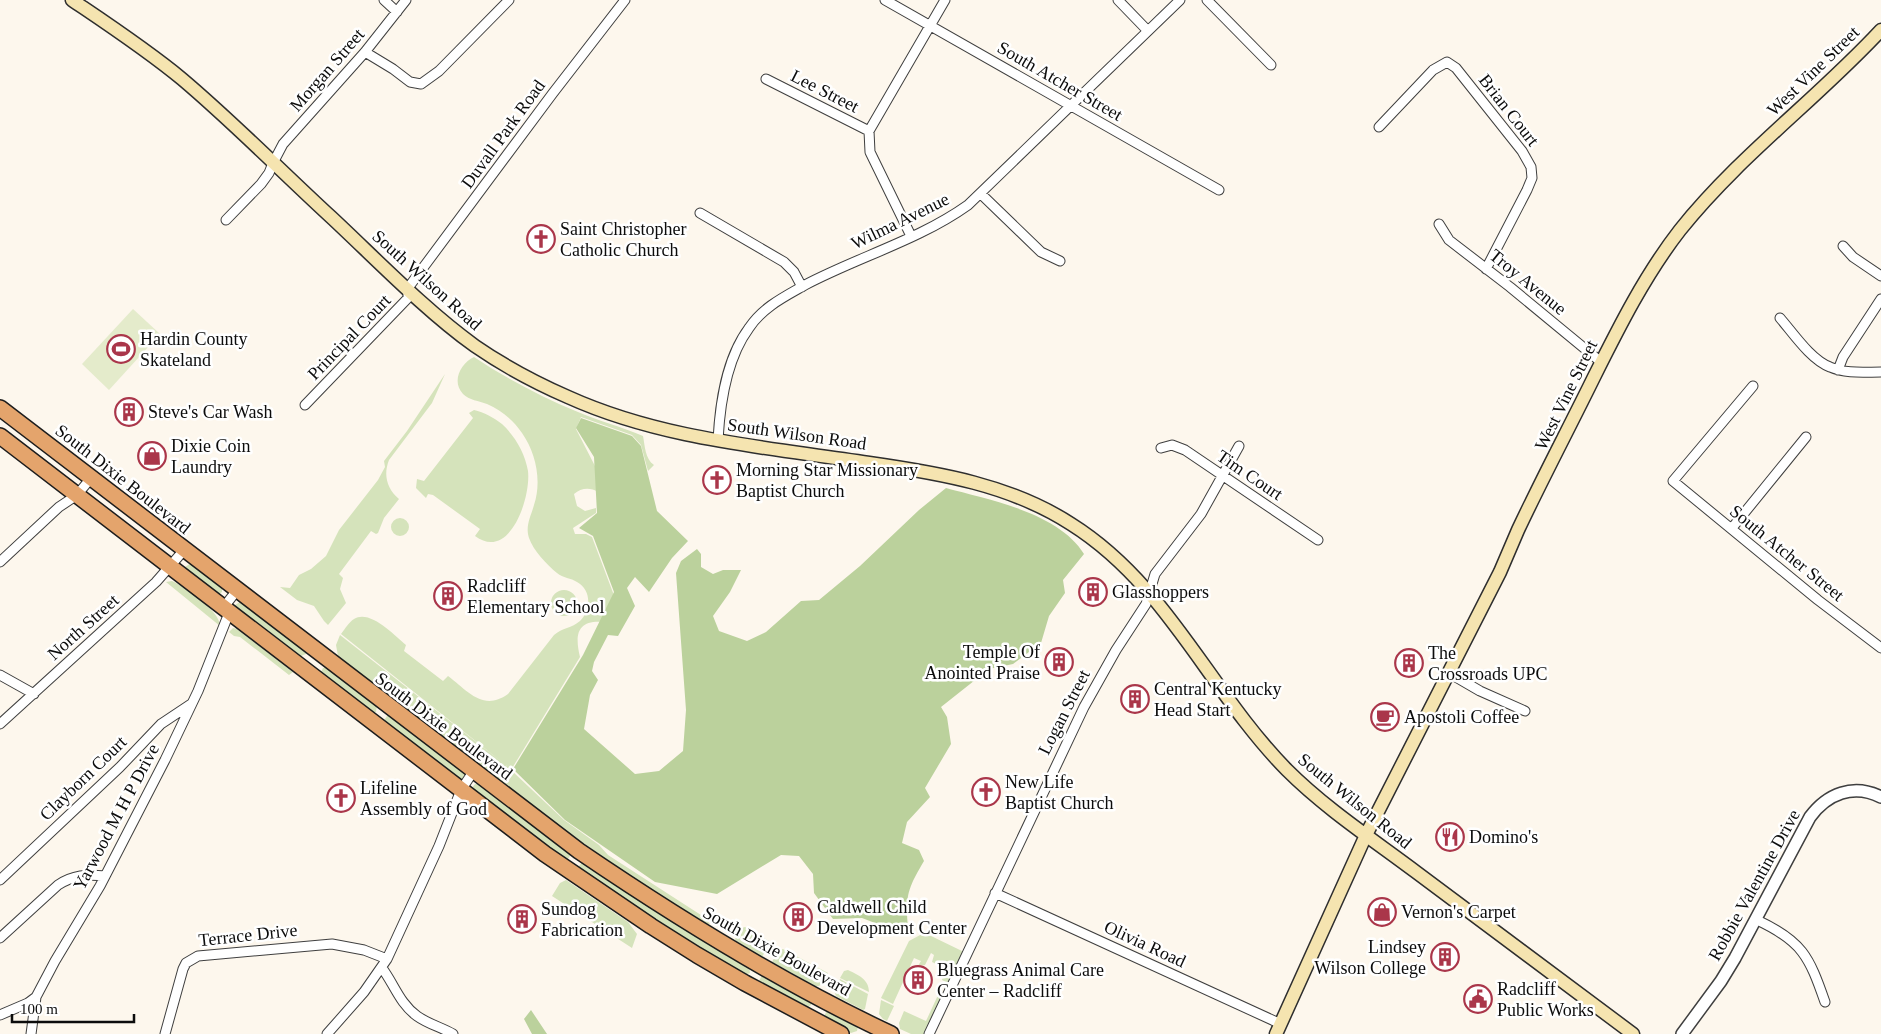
<svg xmlns="http://www.w3.org/2000/svg" width="1881" height="1034" font-family="'Times New Roman',serif">
<style>
.green{fill:#d5e3bb}
.forest{fill:#bbd19c}
.pitch{fill:#e4ebcb}
.lines{fill:none;stroke-linecap:round;stroke-linejoin:round}
.minor-casing{stroke:#3f3f3f;stroke-width:11}
.tertiary-casing{stroke:#3f3f3f;stroke-width:14}
.secondary-casing{stroke:#2e2e2e;stroke-width:15}
.trunk-casing{stroke:#1d1d1d;stroke-width:18}
.minor{stroke:#fff;stroke-width:9}
.tertiary{stroke:#fff;stroke-width:11}
.secondary{stroke:#f5e4b0;stroke-width:12}
.trunk{stroke:#e4a46c;stroke-width:15}
.labels{text-anchor:middle;stroke-width:5;stroke-linejoin:round;paint-order:stroke}
.street-label{font-size:18px;fill:#0c0c0c;stroke:#fff}
.poi-label{font-size:18px;fill:#0c0c0c;stroke:#fff;text-anchor:start}
</style>
<rect width="100%" height="100%" fill="#fdf7ed"/>
<path class="green" d="M474 357C507 379 542 397 578 412 599 421 622 427 643 436 645 446 645 459 654 465L648 471 641 445 632 435 581 417 576 429 596 468 598 492C590 487 581 488 574 494L577 506 585 511 596 508V513L573 528 575 534H586L592 537 615 598 603 622C576 620 575 636 580 657L511 770 564 820 599 845 608 855 704 917 710 924H707L631 876 554 823 338 656 336 645 340 635 507 766 341 634C345 629 349 622 354 619 370 609 394 635 406 645L404 651 443 681 448 676C468 691 483 712 508 694L554 635C562 628 572 628 580 621 591 611 592 590 577 582 571 578 563 578 557 573 547 565 533 550 529 538 525 526 531 516 534 505 542 481 536 453 522 433 513 420 501 410 487 404 479 401 469 400 463 394 451 381 461 363 474 357Z
M445 374 432 403 389 460C383 475 387 489 399 499L384 518 378 533 376 534 371 531 339 574 343 578 340 589 346 603 328 625 324 621 314 606 297 600 280 587 290 588 299 575 311 569 326 556 339 530 378 480 385 467 384 461 407 431Z
M474 410C484 412 494 418 502 424 515 436 525 453 528 471 531 497 510 562 475 536L480 529 433 495 428 494 426 498 416 488 417 479 424 481 473 418 469 413Z
M391 527a9 9 0 1 1 18 0a9 9 0 1 1-18 0Z
M191 563 222 587V592L218 595 186 572 185 567Z
M172 581C185 587 221 612 220 626L166 582Z
M551 603a13 13 0 1 1 26 0a13 13 0 1 1-26 0Z
M240 602 244 603 305 649 306 654 301 656 258 623 238 613 235 609V605Z
M233 628 237 629 293 672 289 675 240 637 234 636 229 632Z
M327 667 377 705 376 712 372 713 320 674 323 668Z
M390 715 464 771 465 777 460 782 383 722 387 716Z
M475 784H480L571 853 569 858 565 860 471 789Z
M582 862 749 966 750 973 745 975 703 952 577 869Z
M566 880 628 922 637 934 632 948 552 896 560 883Z
M745 927 769 941 768 947 762 957 736 941 735 939 742 928Z
M922 934 929 935 962 951 964 954 948 983 942 980 945 968 932 962 934 955 931 953 925 965 918 966 921 961 914 958 893 1004 881 998 909 941Z
M783 949 828 973 823 983 819 986H815L772 962 779 950Z
M848 970C858 975 869 979 869 992L840 978 844 971Z
M762 975 812 1002 811 1005 806 1009 761 985 759 981Z
M840 979 868 994 865 1009 863 1010 836 996 834 991Z
M939 993 942 996 925 1034H911L900 1029 899 1023 904 1011 926 1021Z
M881 1000 894 1006 887 1021 883 1019 879 1014Z
M828 1009 855 1022 858 1027 857 1031 851 1033 826 1020 824 1016Z"/>
<path class="forest" d="M581 418 632 436 641 446 657 511 688 541 672 558 649 592 635 577 627 588 635 606 618 636 608 635 594 662 592 671 598 680 590 695 584 729 635 774 659 771 683 751 686 710 676 573 681 561 697 549 701 554V567L713 574 723 570H741L730 592 713 616 719 631 747 641 766 632 801 601 819 600 860 566 919 510 946 488C990 500 1059 513 1084 554L1063 580 1065 593 1049 616 1041 643 1013 664 989 669 941 707 947 717 951 744 925 788 930 797 907 822 902 843 919 850 924 861C908 888 905 896 908 928L900 935 888 932 875 923 862 918 833 919 814 893 813 874 799 856 781 855 717 894 655 882 565 820 513 769 583 655 614 592 593 536 579 528 597 513 594 457 576 428Z
M531 1010 547 1034H532L524 1019Z"/>
<path class="pitch" d="M133 309 160 334 109 390 82 364Z"/>
<g class="lines">
<defs>
<path id="minor" d="M384 0 397 12
M885 0 1219 190
M1118 0 1148 31
M1207 0 1271 65
M365 52 393 69 410 82 421 84 439 71 509 0
M766 79 869 131
M1379 127 1433 70 1447 62 1456 68 1522 151 1531 167 1532 178 1527 190 1486 269
M981 194 1041 252 1060 261
M700 213 784 262 794 272 802 287
M226 220 261 184 269 173 273 163 283 144 365 52 406 0
M1439 224 1449 240 1510 287 1601 362
M911 236 870 152 869 131 945 0
M1843 246 1853 257 1881 276
M1780 318C1793 333 1811 360 1830 367 1846 374 1864 372 1881 372
M1838 370 1843 357 1881 299
M1753 386 1673 481 1818 600 1881 648
M305 405 408 298V288L553 93 625 0
M718 440C720 403 726 359 749 328 763 307 784 297 805 285 858 257 919 240 968 205L1180 0
M1161 448 1172 445 1185 450 1318 540
M1732 528 1806 437
M0 562 59 507 77 495 91 478
M223 608 238 589
M1449 673 1480 691 1525 711
M0 675 34 694
M0 724 156 582 185 549
M0 880 120 767 161 724 191 704
M995 893 1281 1024
M1757 920C1802 941 1809 956 1825 1002
M0 938 58 885C73 875 87 874 105 876
M382 968C394 984 400 1004 417 1016 428 1024 441 1027 453 1034
M0 1015 28 1003 36 997
M31 1034 36 997 55 961 100 886 165 760 198 691 229 613
M165 1034 183 969 186 963 198 956 332 944 364 950 387 959
M327 1034 364 992 387 959 439 846 461 790 473 772
M929 1034 1084 707 1116 650 1146 604 1155 574 1201 514 1239 446"/>
<path id="tertiary" d="M1682 1034 1721 981 1735 958 1810 817C1827 794 1853 783 1881 797"/>
<path id="secondary" d="M72 0C109 25 147 50 182 79 233 122 281 171 331 217 376 259 425 310 475 346 504 366 536 383 568 397 663 440 767 447 869 463 939 473 1011 485 1071 524 1168 585 1209 691 1287 770 1325 808 1372 839 1416 872 1488 926 1560 980 1633 1034
M1276 1034 1366 835 1500 572C1506 558 1512 544 1518 530 1542 479 1569 428 1594 377 1619 327 1645 275 1680 230 1739 156 1817 99 1881 30"/>
<path id="trunk" d="M0 408 579 851C679 919 782 983 891 1034
M0 436 545 854 651 926 697 955 745 983 841 1034"/>
</defs>
<use href="#minor" class="minor-casing"/>
<use href="#tertiary" class="tertiary-casing"/>
<use href="#secondary" class="secondary-casing"/>
<use href="#trunk" class="trunk-casing"/>
<use href="#minor" class="minor"/>
<use href="#tertiary" class="tertiary"/>
<use href="#secondary" class="secondary"/>
<use href="#trunk" class="trunk"/>
</g>
<defs>
<symbol id="church-ring" viewBox="-11 -11 22 22"><circle r="9.5" fill="#fff" stroke="#aa364a" stroke-width="1.5"/><path d="M-1.2-6h2.4v3.5h3.3v2.4h-3.3V6h-2.4V-.1h-3.3v-2.4h3.3Z" fill="#aa364a"/></symbol>
<symbol id="stadium-ring" viewBox="-11 -11 22 22"><circle r="9.5" fill="#fff" stroke="#aa364a" stroke-width="1.5"/><path d="M0-5a6.5 5 0 1 0 0 10a6.5 5 0 1 0 0-10ZM-3.5-1.8h7v3.6h-7Z" fill="#aa364a"/></symbol>
<symbol id="building-ring" viewBox="-11 -11 22 22"><circle r="9.5" fill="#fff" stroke="#aa364a" stroke-width="1.5"/><path d="M-4-6H4V6H1V3H-1V6H-4ZM-2.5-4.3h1.7v1.8h-1.7ZM.8-4.3h1.7v1.8H.8ZM-2.5-1h1.7V.8h-1.7ZM.8-1h1.7V.8H.8Z" fill="#aa364a"/></symbol>
<symbol id="shop-ring" viewBox="-11 -11 22 22"><circle r="9.5" fill="#fff" stroke="#aa364a" stroke-width="1.5"/><path d="M-5-2.5h2.3a2.7 3.5 0 0 1 5.4 0H5L5.5 6h-11ZM-1.5-2.5h3a1.5 2.3 0 0 0-3 0Z" fill="#aa364a"/></symbol>
<symbol id="cafe-ring" viewBox="-11 -11 22 22"><circle r="9.5" fill="#fff" stroke="#aa364a" stroke-width="1.5"/><path d="M-5.5-4.5H6V0H3Q3 3.5 0 3.5H-2.5Q-5.5 3.5-5.5 0ZM3-3.2v2h1.7v-2ZM-6 4.5H4V6H-6Z" fill="#aa364a"/></symbol>
<symbol id="restaurant-ring" viewBox="-11 -11 22 22"><circle r="9.5" fill="#fff" stroke="#aa364a" stroke-width="1.5"/><path d="M-5-6h1v4h1v-4h1v4h1v-4h1v5L-1.5 .5V6h-2V.5L-5-1ZM5-6V6H3V1.5H1.5Q1.5-4 5-6Z" fill="#aa364a"/></symbol>
<symbol id="civic-ring" viewBox="-11 -11 22 22"><circle r="9.5" fill="#fff" stroke="#aa364a" stroke-width="1.5"/><path d="M-.6-6.5H3V-4.5H.6V-3L4-1V1h2V6H-6V1h2V-1L-.6-3ZM-1.2 2.5V6h2.4V2.5Z" fill="#aa364a"/></symbol>
</defs>
<g fill-rule="evenodd">
<use href="#church-ring" x="525" y="223" width="32" height="32"/>
<use href="#stadium-ring" x="105" y="333" width="32" height="32"/>
<use href="#building-ring" x="113" y="396" width="32" height="32"/>
<use href="#shop-ring" x="136" y="440" width="32" height="32"/>
<use href="#church-ring" x="701" y="464" width="32" height="32"/>
<use href="#building-ring" x="1077" y="576" width="32" height="32"/>
<use href="#building-ring" x="432" y="580" width="32" height="32"/>
<use href="#building-ring" x="1043" y="646" width="32" height="32"/>
<use href="#building-ring" x="1393" y="647" width="32" height="32"/>
<use href="#building-ring" x="1119" y="683" width="32" height="32"/>
<use href="#cafe-ring" x="1369" y="701" width="32" height="32"/>
<use href="#church-ring" x="970" y="776" width="32" height="32"/>
<use href="#church-ring" x="325" y="782" width="32" height="32"/>
<use href="#restaurant-ring" x="1434" y="821" width="32" height="32"/>
<use href="#shop-ring" x="1366" y="896" width="32" height="32"/>
<use href="#building-ring" x="782" y="901" width="32" height="32"/>
<use href="#building-ring" x="506" y="903" width="32" height="32"/>
<use href="#building-ring" x="1429" y="941" width="32" height="32"/>
<use href="#building-ring" x="902" y="964" width="32" height="32"/>
<use href="#civic-ring" x="1462" y="983" width="32" height="32"/>
</g>
<g class="labels">
<g class="street-label">
<text transform="translate(327 70) rotate(-49)" y="6">Morgan Street</text>
<text transform="translate(1813 71) rotate(-44)" y="6">West Vine Street</text>
<text transform="translate(1060 81) rotate(30)" y="6">South Atcher Street</text>
<text transform="translate(825 91) rotate(27)" y="6">Lee Street</text>
<text transform="translate(1509 110) rotate(52)" y="6">Brian Court</text>
<text transform="translate(503 134) rotate(-54)" y="6">Duvall Park Road</text>
<text transform="translate(900 221) rotate(-26)" y="6">Wilma Avenue</text>
<text transform="translate(427 280) rotate(42)" y="6">South Wilson Road</text>
<text transform="translate(1528 282) rotate(39)" y="6">Troy Avenue</text>
<text transform="translate(349 337) rotate(-46)" y="6">Principal Court</text>
<text transform="translate(1566 395) rotate(-64)" y="6">West Vine Street</text>
<text transform="translate(797 434) rotate(8)" y="6">South Wilson Road</text>
<text transform="translate(1250 475) rotate(34)" y="6">Tim Court</text>
<text transform="translate(123 479) rotate(38)" y="6">South Dixie Boulevard</text>
<text transform="translate(1787 553) rotate(39)" y="6">South Atcher Street</text>
<text transform="translate(83 627) rotate(-42)" y="6">North Street</text>
<text transform="translate(1064 712) rotate(-63)" y="6">Logan Street</text>
<text transform="translate(444 726) rotate(37)" y="6">South Dixie Boulevard</text>
<text transform="translate(83 778) rotate(-44)" y="6">Clayborn Court</text>
<text transform="translate(1355 801) rotate(39)" y="6">South Wilson Road</text>
<text transform="translate(116 817) rotate(-62)" y="6">Yarwood M H P Drive</text>
<text transform="translate(1754 885) rotate(-61)" y="6">Robbie Valentine Drive</text>
<text transform="translate(248 935) rotate(-6)" y="6">Terrace Drive</text>
<text transform="translate(1145 944) rotate(25)" y="6">Olivia Road</text>
<text transform="translate(777 951) rotate(29)" y="6">South Dixie Boulevard</text>
</g>
<g class="poi-label">
<text x="560" y="235">Saint Christopher<tspan x="560" dy="21">Catholic Church</tspan></text>
<text x="140" y="345">Hardin County<tspan x="140" dy="21">Skateland</tspan></text>
<text x="148" y="418">Steve's Car Wash</text>
<text x="171" y="452">Dixie Coin<tspan x="171" dy="21">Laundry</tspan></text>
<text x="736" y="476">Morning Star Missionary<tspan x="736" dy="21">Baptist Church</tspan></text>
<text x="467" y="592">Radcliff<tspan x="467" dy="21">Elementary School</tspan></text>
<text x="1112" y="598">Glasshoppers</text>
<text x="1040" y="658" text-anchor="end">Temple Of<tspan x="1040" dy="21">Anointed Praise</tspan></text>
<text x="1428" y="659">The<tspan x="1428" dy="21">Crossroads UPC</tspan></text>
<text x="1154" y="695">Central Kentucky<tspan x="1154" dy="21">Head Start</tspan></text>
<text x="1404" y="723">Apostoli Coffee</text>
<text x="1005" y="788">New Life<tspan x="1005" dy="21">Baptist Church</tspan></text>
<text x="360" y="794">Lifeline<tspan x="360" dy="21">Assembly of God</tspan></text>
<text x="1469" y="843">Domino's</text>
<text x="817" y="913">Caldwell Child<tspan x="817" dy="21">Development Center</tspan></text>
<text x="541" y="915">Sundog<tspan x="541" dy="21">Fabrication</tspan></text>
<text x="1401" y="918">Vernon's Carpet</text>
<text x="1426" y="953" text-anchor="end">Lindsey<tspan x="1426" dy="21">Wilson College</tspan></text>
<text x="937" y="976">Bluegrass Animal Care<tspan x="937" dy="21">Center – Radcliff</tspan></text>
<text x="1497" y="995">Radcliff<tspan x="1497" dy="21">Public Works</tspan></text>
</g>
</g>
<path d="M12 1014v8h122v-8" fill="none" stroke="#0c0c0c" stroke-width="2.5"/>
<text x="20" y="1014" font-size="15" fill="#0c0c0c" stroke="#ffffff" stroke-width="4" paint-order="stroke">100 m</text>
</svg>
